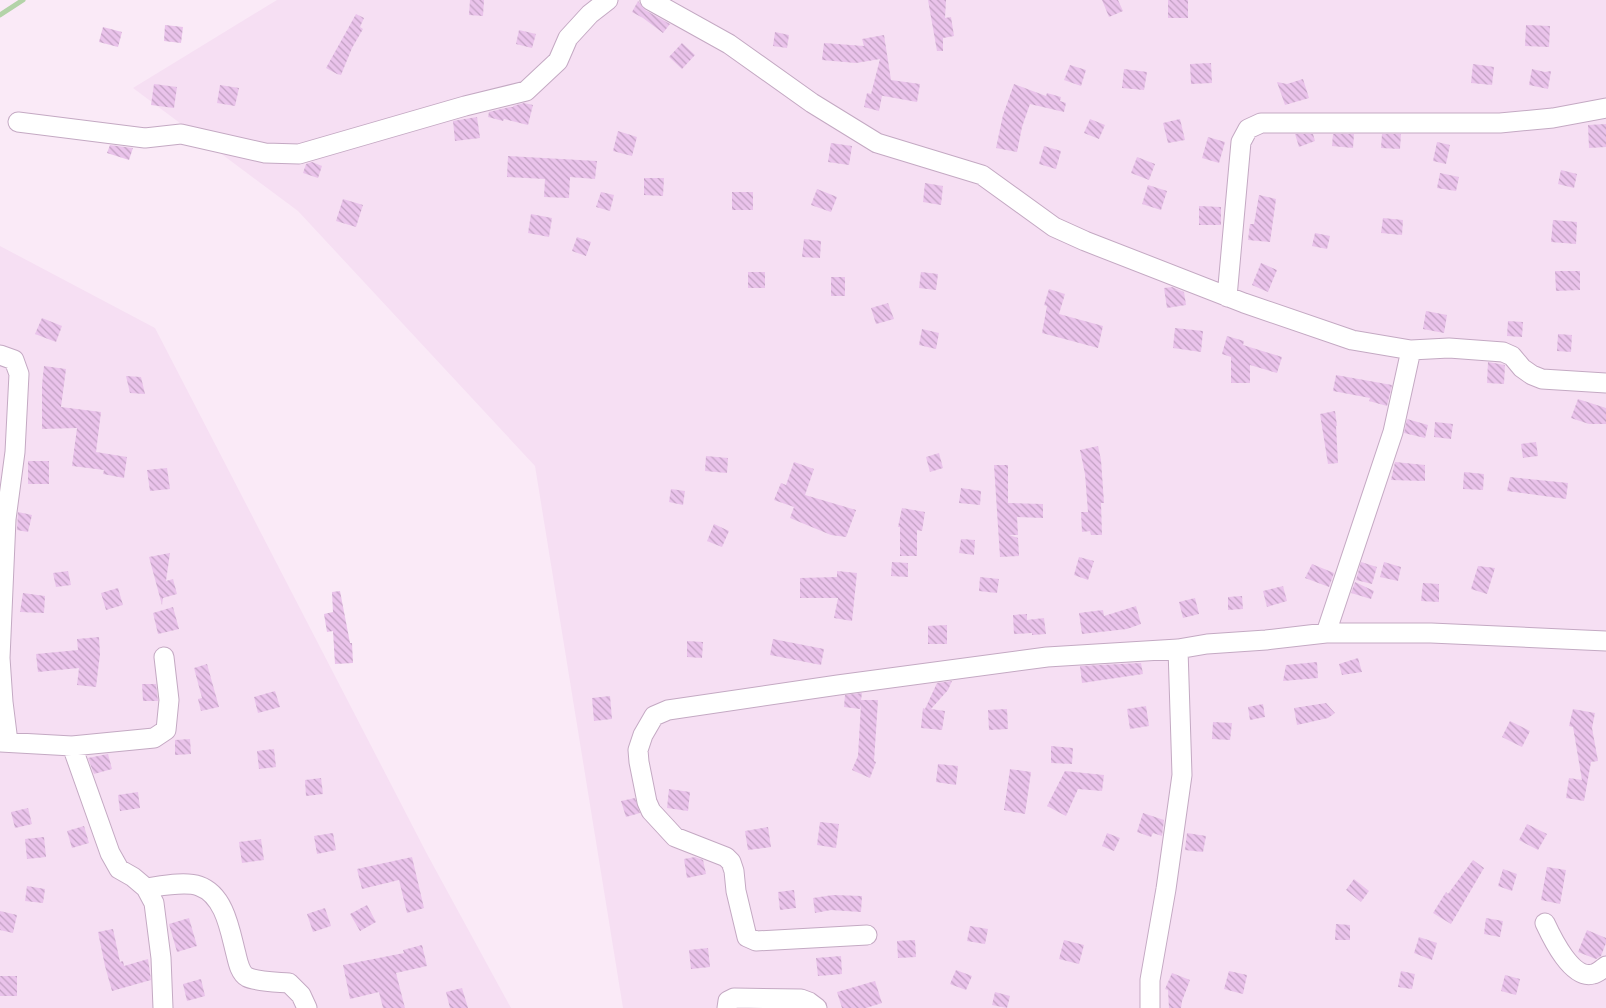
<svg xmlns="http://www.w3.org/2000/svg" width="1606" height="1008" font-family="'Work Sans',sans-serif">
<style>
.residential{fill:#f6dff3}
.lines{fill:none;stroke-linecap:round;stroke-linejoin:round}
.stream{stroke:#b3d3a8;stroke-width:5}
.building{fill:url(#building-back-hatch)}
.minor-casing{stroke:#c4a9c3;stroke-width:21}
.minor{stroke:#fff;stroke-width:19}
</style>
<defs>
<pattern id="building-back-hatch" width="6" height="6" patternUnits="userSpaceOnUse" patternTransform="scale(1.25)"><rect width="6" height="6" fill="#eac3eb"/><path d="M-1 5l2 2M0 0l6 6M5-1l2 2" fill="none" stroke="#c2a1c3"/></pattern>
</defs>
<rect width="100%" height="100%" fill="#faeaf7"/>
<path class="residential" d="M277 0H1606V1008H623L535 466 298 211 133 88Z
M0 246 155 328 427 854 511 1008H0Z"/>
<g class="lines">
<path class="stream" d="M0 15 23 0"/>
</g>
<path class="building" d="M470 0H484L483 16 469 15Z
M928 0H946L945 18 951 17 954 36 943 38V51H937Z
M1102 0H1118L1123 11 1109 17Z
M1168 0H1188V18H1168Z
M638 1 645 10 670 24 663 33 643 18 632 12Z
M356 14 364 18 360 27 363 29 352 48 341 75 337 74 326 68Z
M165 25 183 27 181 43 164 41Z
M1526 25 1550 26 1549 47 1525 46Z
M103 27 122 32 118 47 99 42Z
M519 30 536 34 532 48 516 44Z
M775 32 789 35 787 48 773 46Z
M884 35 891 80 920 84 917 102 878 95 882 96 879 111 864 107 867 93 871 94 880 59 856 63 822 60 824 43 864 46 862 39Z
M682 43 695 55 682 69 669 57Z
M1211 63 1212 83 1191 84 1190 64Z
M1473 64 1494 67 1492 85 1471 83Z
M1070 65 1086 70 1081 86 1064 80Z
M1124 69 1147 72 1144 90 1122 88Z
M1532 69 1545 72 1551 71 1548 89 1529 85Z
M1303 79 1309 98 1285 105 1277 82 1287 84Z
M154 84 177 87 174 108 151 105Z
M1014 84 1046 96 1047 93 1061 97 1060 101 1066 103 1064 112 1030 104 1022 127 1017 152 996 148 1003 115Z
M220 85 239 88 235 106 217 103Z
M524 103 533 105 528 125 504 119 503 121 488 117 489 112 510 107H513V106Z
M477 117 480 138 455 141 453 121Z
M1090 119 1105 125 1099 139 1084 133Z
M1180 119 1185 140 1168 143 1163 123Z
M1606 124V147L1589 148 1588 125Z
M618 131 637 137 632 156 613 151Z
M1295 134H1313L1315 141 1299 147Z
M1333 134H1354L1353 148 1332 146Z
M1382 134H1401L1400 149 1381 148Z
M1208 137 1225 142 1219 163 1202 158Z
M1437 142 1450 145 1446 164 1433 161Z
M831 143 852 146 849 165 828 162Z
M110 145 133 148 129 160 107 153Z
M1044 146 1061 151 1056 169 1039 164Z
M508 156 597 161 595 179 570 177 569 198 544 197 545 179 507 177Z
M1137 157 1155 164 1149 180 1131 173Z
M312 162 322 166 318 178 303 173 306 164Z
M1561 170 1577 174 1574 188 1558 184Z
M1440 173 1459 177 1456 191 1437 188Z
M644 178H664L663 196 644 195Z
M925 183 943 186 941 205 923 202Z
M1148 185 1167 191 1161 210 1142 204Z
M817 189 837 197 831 212 811 205Z
M601 192 614 195 610 211 596 207Z
M732 192H753V210H732Z
M1259 195 1276 199 1270 242 1248 240 1250 224H1254Z
M343 199 363 205 356 227 336 221Z
M1199 206 1221 207V225H1199Z
M531 214 552 218 549 237 528 233Z
M1383 218 1403 220 1402 235 1381 233Z
M1553 220 1577 222 1576 244 1551 242Z
M1315 233 1330 236 1327 249 1312 246Z
M577 237 591 242 586 256 572 251Z
M804 239 821 241 820 258 802 257Z
M1261 263 1277 270 1268 292 1252 285Z
M1555 271H1580V290L1556 291Z
M748 272H765V288H748Z
M921 272 938 274 936 290 919 288Z
M831 277H845V296H831Z
M1172 287 1184 292 1186 305 1167 308 1164 288Z
M1049 289 1065 294 1059 314 1103 326 1098 348 1042 333 1047 306 1044 305Z
M888 303 894 319 876 324 871 308Z
M1426 311 1447 315 1444 333 1423 329Z
M42 318 62 326 56 342 35 334Z
M1508 321 1523 322 1522 337 1507 336Z
M1175 328 1203 331 1201 352 1173 348Z
M922 329 939 333 936 349 919 345Z
M1558 334 1572 335 1571 352 1557 351Z
M1227 336 1244 341 1243 345 1282 357 1277 373 1250 365V383H1231V357L1222 354Z
M1488 362 1505 365 1504 384 1487 383Z
M44 366 66 369 61 407 101 412 96 452 127 457 124 478 103 474 104 470 72 466 77 428 42 429V385Z
M1336 375 1392 385 1387 406 1369 401 1370 398 1333 391Z
M126 376 141 377 145 394 130 393Z
M1578 399 1606 408V424H1589L1571 418Z
M1335 411 1337 426H1336L1338 463 1328 464 1320 414Z
M1407 419 1428 425 1425 438 1404 433Z
M1435 422 1453 424 1451 439 1434 437Z
M1536 442 1538 456 1523 458 1521 444Z
M1098 446 1101 460 1104 503H1101L1102 535H1091L1090 531 1082 532 1081 512H1088L1085 474 1080 450Z
M939 453 943 468 930 472 926 457Z
M706 456 728 458 727 473 705 471Z
M28 461H49V484H28Z
M794 462 814 469 805 495 856 510 846 537 831 535 790 518 794 507 774 500 781 483 786 485Z
M1395 462 1425 465V481L1391 480Z
M994 465H1008V503L1043 504V518L1017 517 1018 535H1009L1018 538 1019 556 1000 557Z
M167 468 170 489 150 491 147 470Z
M1464 472 1484 474 1483 490 1463 489Z
M1510 477 1568 483 1566 499 1507 491Z
M961 488 981 491 980 505 959 503Z
M671 489 685 491 683 505 669 502Z
M902 508 925 512 922 531 917 530V556H900V527H898Z
M18 512 32 515 28 532 17 530Z
M714 524 729 531 722 547 707 541Z
M961 539 975 540 974 555 959 553Z
M170 553 166 581 173 579 177 594 163 598 162 605 149 557Z
M1079 557 1094 561 1088 580 1074 575Z
M892 562 908 563V577L891 576Z
M1361 562 1377 567 1372 584 1356 580Z
M1384 562 1401 567 1398 581 1380 577Z
M1312 564 1334 573 1329 587 1305 578Z
M1478 566 1495 568 1487 594 1471 589Z
M68 571 71 585 56 587 53 573Z
M837 571 857 573 852 621 834 618 838 598H800V578L837 577Z
M980 577 999 579 997 593 979 591Z
M1355 582 1374 591 1371 599 1351 593Z
M1423 583 1439 584V602L1421 601Z
M1283 586 1287 601 1267 607 1263 591Z
M118 588 123 605 106 610 101 593Z
M340 591 350 643H352L353 663 335 664 333 631 327 632 324 614 333 612 332 592Z
M23 593 45 596 44 613 20 612Z
M1242 596 1243 609 1228 610V597Z
M1195 598 1199 614 1183 618 1179 602Z
M1136 606 1141 624 1127 629 1082 634 1079 613 1103 610 1104 616Z
M173 607 179 629 158 634 153 613Z
M1027 614V620L1044 618 1046 634 1032 635V633L1014 634 1013 615Z
M947 625V644H928V626Z
M99 637 100 654 96 687 77 685 79 668 38 672 36 654 78 650 77 639Z
M773 639 824 649 821 665 770 655Z
M687 641 703 642 702 658 687 657Z
M1358 658 1362 672 1342 675 1339 664Z
M1317 662 1318 678 1283 681 1286 665Z
M1141 663 1143 674 1082 683 1080 666Z
M207 664 219 707 201 711 198 699 202 698 194 668Z
M952 681 948 690 931 709 945 711 942 730 921 728 923 708 925 709 937 683Z
M142 684H156L158 701H143Z
M275 691 280 707 258 713 254 697Z
M862 693 861 700H878L874 761 876 762 870 778 852 770 858 756 861 704 860 709 844 707 845 695Z
M610 696 612 719 594 721 592 698Z
M1326 703 1335 713 1328 718 1297 725 1294 708Z
M1263 704 1265 717 1250 720 1248 707Z
M1146 706 1149 726 1130 729 1127 709Z
M1007 709 1008 729 989 730 988 710Z
M1573 709 1595 713 1592 728 1598 761 1591 762 1584 801 1566 798 1569 778 1582 780 1573 727 1569 726Z
M1510 721 1530 731 1522 747 1502 737Z
M1213 722 1232 723 1230 740 1212 739Z
M190 739 191 754 175 755V740Z
M1051 746 1073 748 1072 764 1051 763Z
M274 749 276 767 259 769 257 751Z
M108 754 112 769 94 774 88 758Z
M938 764 958 766 956 785 936 782Z
M1010 769 1031 772 1025 814 1004 810Z
M1065 771 1104 775 1102 791 1078 789 1066 816 1047 806Z
M321 778 323 794 306 796 305 780Z
M669 789 690 792 688 811 667 808Z
M138 792 140 808 120 811 118 795Z
M635 798 640 813 626 817 621 801Z
M28 808 32 824 15 828 11 812Z
M1143 813 1164 820 1162 836 1153 833 1151 837 1137 832Z
M820 822 839 824 836 848 817 845Z
M1527 824 1547 834 1538 850 1519 840Z
M84 826 89 843 72 848 67 831Z
M768 827 771 847 748 850 745 831Z
M333 833 336 850 317 854 314 836Z
M1107 833 1120 838 1114 851 1102 846Z
M1187 833 1206 836 1203 852 1185 850Z
M44 837 46 857 27 859 25 839Z
M261 839 264 860 242 863 239 842Z
M412 857 424 908 407 913 399 880 362 889 357 869Z
M695 857 703 860 706 874 687 878 684 859Z
M1473 860 1484 868 1451 924 1433 913 1446 892 1448 894Z
M1547 867 1566 870 1560 904 1541 900Z
M1503 869 1517 874 1512 891 1498 886Z
M1354 879 1369 891 1361 902 1346 890Z
M27 886 45 889 43 903 25 901Z
M794 890 796 908 780 910 778 892Z
M833 895 862 896 861 912 831 910 815 913 813 898Z
M367 905 376 922 360 931 350 914Z
M325 908 331 926 313 932 307 914Z
M0 911 17 915 13 933 0 930Z
M189 918 197 946 177 952 169 924Z
M1486 918 1503 921 1500 937 1484 934Z
M1336 924 1350 925V940H1335Z
M970 926 988 929 985 944 967 941Z
M113 929 120 962 123 961 124 966 148 959 151 980 112 991 105 966 98 932Z
M1587 930 1606 938V943L1601 956 1596 959 1578 952Z
M1419 937 1437 943 1432 960 1414 953Z
M915 940 916 957 898 958 897 941Z
M1064 940 1084 945 1079 964 1059 959Z
M422 945 427 966 396 973 405 1008H383L379 992 350 999 343 965 404 953 403 950Z
M708 948 710 967 691 969 689 950Z
M841 956 842 974 818 976 816 958Z
M956 970 972 976 966 990 950 984Z
M1229 971 1247 975 1243 994 1224 989Z
M1401 971 1415 974 1412 989 1398 987Z
M1172 973 1190 980 1182 1001 1181 1008H1169L1168 990 1165 989Z
M1505 975 1520 979 1516 995 1501 991Z
M0 976H17V996H0Z
M201 979 205 996 187 1001 183 984Z
M875 981 882 1003 866 1008H842L837 992Z
M462 988 468 1008H450L446 992Z
M995 992 1010 996 1007 1008 992 1005Z"/>
<g class="lines">
<defs>
<path id="minor" d="M650 0 729 44 812 103 877 143 982 175 1054 227 1085 241 1244 303 1352 340 1411 350 1449 348 1503 352 1512 356 1522 368 1532 375 1542 379 1606 383
M18 122 145 138 181 134 265 153 299 154 465 106 526 91 558 61 568 38 590 14 608 0
M1227 297 1241 142 1248 129 1261 123H1500L1553 118 1606 108
M0 355 14 360 19 374 15 452 6 519 0 658 3 702 8 742
M1326 633 1393 432 1411 350
M0 742 72 746 154 738 166 730 169 700 164 657
M72 746 110 853 119 869 133 877 146 888 154 903 161 958 163 1008
M146 888C161 886 185 881 199 886 225 895 230 931 236 954 238 962 240 973 247 977 257 982 278 982 289 983L301 995 307 1008
M1545 923C1552 938 1572 980 1593 974 1598 973 1602 969 1606 966
M867 935 756 941 747 937 736 891 734 871 731 862 726 857 675 837 651 811 647 802 639 762 638 750 643 735 654 716 668 710 838 685 1047 657 1178 649 1207 644 1266 640 1326 633H1431L1606 641
M727 1008 728 1001 734 998 801 999 809 1002 817 1008
M1150 1008V980L1166 889 1182 775 1178 649"/>
</defs>
<use href="#minor" class="minor-casing"/>
<use href="#minor" class="minor"/>
</g>
</svg>
